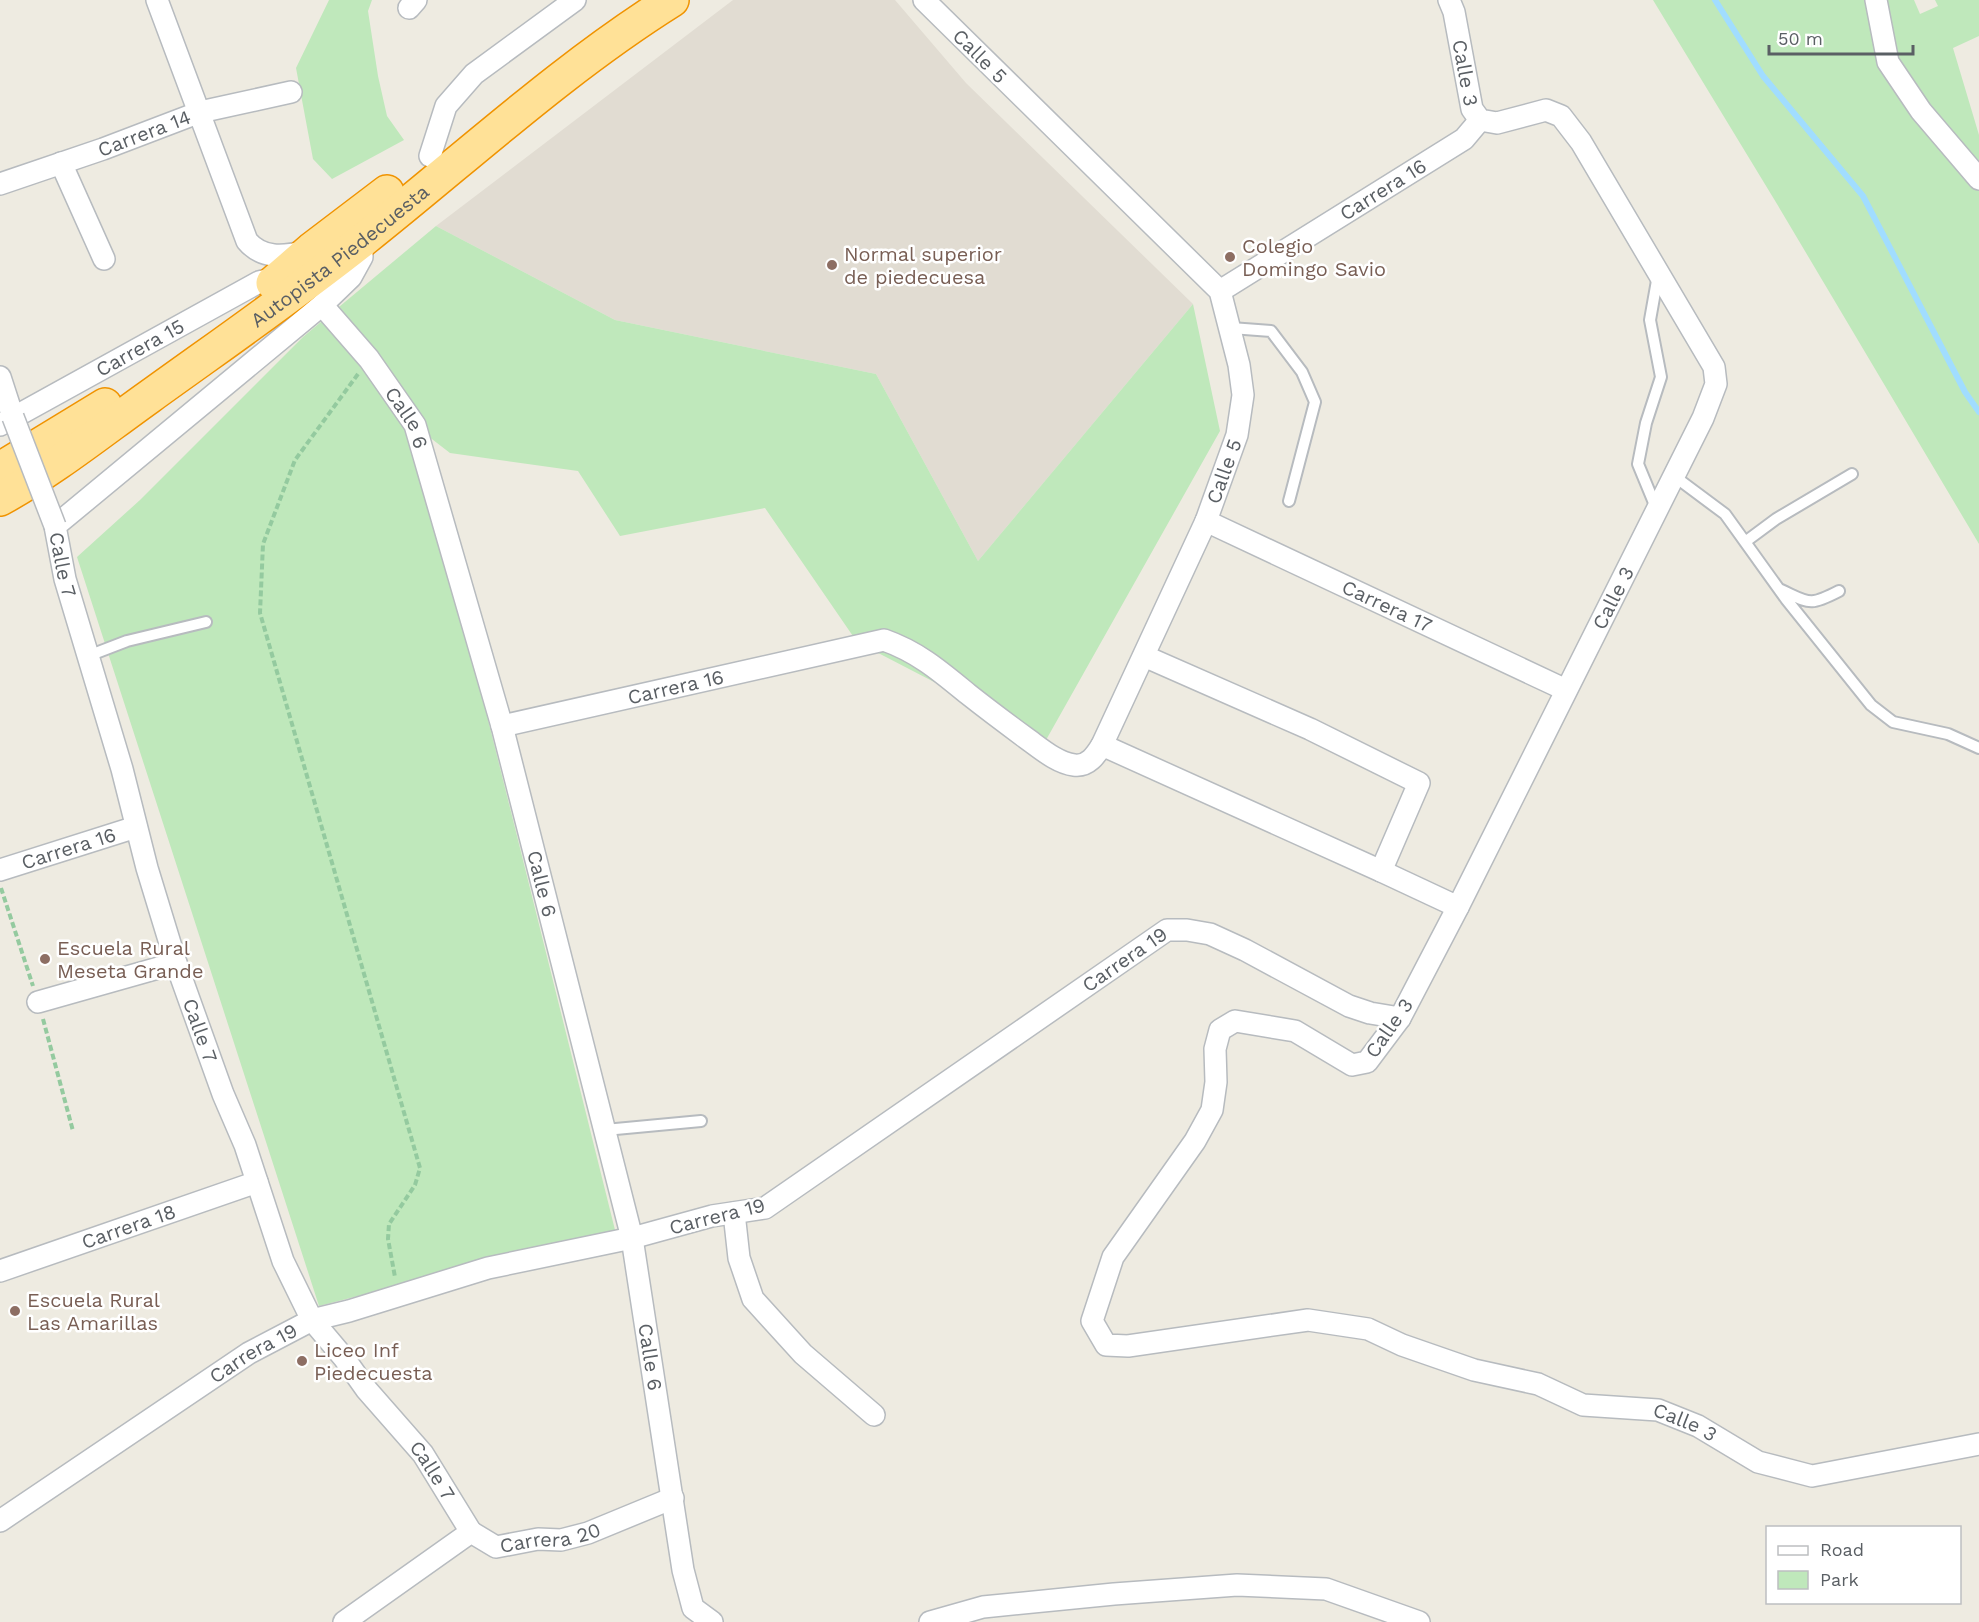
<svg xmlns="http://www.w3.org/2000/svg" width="1979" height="1622" font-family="'Work Sans',sans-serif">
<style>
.education{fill:#e1dcd2}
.green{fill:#bfe8bb}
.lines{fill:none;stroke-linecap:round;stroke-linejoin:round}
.stream{stroke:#a1ddff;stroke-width:6}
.service-casing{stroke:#b7bbbf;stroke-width:14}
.minor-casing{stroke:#b7bbbf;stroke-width:24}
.trunk-casing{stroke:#f09300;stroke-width:36}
.path{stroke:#94ca9f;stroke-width:4;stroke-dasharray:6 3;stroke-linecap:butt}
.service{stroke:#fff;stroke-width:10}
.minor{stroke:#fff;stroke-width:21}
.trunk{stroke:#ffe197;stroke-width:33}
.minor-bridge-casing{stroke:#b7bbbf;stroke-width:24;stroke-linecap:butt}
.minor-bridge{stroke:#fff;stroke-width:21}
.education-dot{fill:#8d6e63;stroke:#fff;stroke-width:2}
.labels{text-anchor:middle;stroke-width:5;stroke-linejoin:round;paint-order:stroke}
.street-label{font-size:20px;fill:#5a5f64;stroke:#fff}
.education-label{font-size:20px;fill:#785e54;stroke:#fff;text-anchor:start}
</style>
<rect width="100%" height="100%" fill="#eeebe1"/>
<path class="education" d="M733 0H895L966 83 1193 304 978 561 876 374 615 320 436 226Z"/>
<path class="green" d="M329 0H372L368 11 378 76 387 116 404 140 332 179 313 159 296 68Z
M1653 0H1914L1920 14 1938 6 1935 0H1979V36L1953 48 1979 135V544L1777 204Z
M436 226 615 320 876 374 978 561 1193 304 1220 431 1046 740 857 642 765 508 620 536 578 471 450 453 415 426 615 1230 319 1306 77 557 140 500 303 337Z"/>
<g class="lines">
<path class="stream" d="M1715 0 1763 76 1863 196 1965 392 1979 412"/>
<defs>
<path id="service" d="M1231 328 1271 331 1302 372 1315 402 1289 501
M1674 476 1725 514 1786 599 1871 705 1893 722 1948 734 1979 748
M1657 510 1638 464 1646 423 1661 377 1650 320 1658 275
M1745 542 1776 519 1852 474
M1779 589C1810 603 1808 607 1839 591
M88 656 127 641 206 622
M605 1130 701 1121"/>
<g id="minor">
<path d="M157 0 247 241C262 259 284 257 305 251"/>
<path id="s1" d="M1449 0 1454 12 1472 109 1480 120 1497 123 1546 110 1561 116 1581 142 1714 367 1716 384 1703 418 1458 907 1400 1018 1367 1062 1352 1065 1295 1031 1235 1021 1220 1030 1215 1049 1216 1082 1212 1110 1195 1141 1113 1257 1092 1321 1106 1345 1128 1346 1308 1320 1368 1329 1402 1345 1474 1370 1538 1384 1583 1405 1658 1410 1698 1426 1758 1462 1812 1476 1979 1444"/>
<path d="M1876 0 1888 62 1921 111 1979 179"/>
<path d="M409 8 416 0"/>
<path d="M430 156 446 106 474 74 575 0"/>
<path d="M61 163 104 259"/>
<path id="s2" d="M0 184 103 149 200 112 291 92"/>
<path id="s3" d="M362 240V257L351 277 322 305 55 526 65 579 122 769 147 868 176 963 223 1094 245 1145 283 1261 312 1320 344 1358 366 1389 423 1454 471 1532"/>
<path id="s4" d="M1220 291 1464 139 1480 120"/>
<path id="s5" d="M322 305 369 359 415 425 502 726 632 1238 683 1570 693 1608 712 1622"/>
<path d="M0 377 13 417"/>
<path id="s6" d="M0 425 259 282 283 276"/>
<path id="s7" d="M1206 521 1566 690"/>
<path id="s8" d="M502 726 884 640C918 652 940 671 968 694 987 709 1007 724 1026 738 1040 748 1057 763 1074 765 1088 767 1096 755 1102 745L1206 521 1237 435 1243 395 1239 365 1220 291 924 0"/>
<path d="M1102 745 1381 871 1419 783 1310 729 1144 656"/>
<path id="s9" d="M0 870 136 827"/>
<path d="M1381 871 1458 907"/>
<path d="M38 1002 176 963"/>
<path d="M734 1213 739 1258 753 1299 803 1354 874 1415"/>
<path id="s10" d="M0 1271 257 1182"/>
<path id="s11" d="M0 1521 249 1353 312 1320 349 1311 488 1268 632 1238 712 1216 765 1208 1167 930H1187L1210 934 1245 950 1349 1006 1370 1013 1400 1018"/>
<path id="s12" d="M344 1622 471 1532 496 1547 538 1539 561 1540 588 1533 673 1498"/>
<path d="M930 1622 983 1607 1114 1594 1237 1585 1326 1589 1419 1622"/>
</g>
<g id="trunk">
<path d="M273 283 312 249 387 192"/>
<path d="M0 469 105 405"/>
<path id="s13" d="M0 499C53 470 100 432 149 397 221 345 295 294 364 239 466 158 562 69 672 0"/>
</g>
</defs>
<use href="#service" class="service-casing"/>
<use href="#minor" class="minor-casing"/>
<use href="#trunk" class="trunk-casing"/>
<path class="path" d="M358 374 295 460 263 544 260 613 420 1168 415 1185 389 1224 388 1239 395 1277
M1 888 33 986
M43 1019 73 1131"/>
<use href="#service" class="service"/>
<use href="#minor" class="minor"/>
<use href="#trunk" class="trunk"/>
<defs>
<path id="minor-bridge" d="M13 417 55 526"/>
</defs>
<use href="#minor-bridge" class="minor-bridge-casing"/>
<use href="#minor-bridge" class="minor-bridge"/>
</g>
<g class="education-dot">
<circle cx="1230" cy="257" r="6"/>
<circle cx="832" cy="265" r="6"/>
<circle cx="45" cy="959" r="6"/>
<circle cx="15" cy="1311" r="6"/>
<circle cx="302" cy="1361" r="6"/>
</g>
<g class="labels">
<g class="street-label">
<text transform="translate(980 56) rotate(45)" y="7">Calle 5</text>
<text dy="7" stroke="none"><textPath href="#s1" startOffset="75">Calle 3</textPath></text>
<text dy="7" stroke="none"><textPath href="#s2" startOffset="153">Carrera 14</textPath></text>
<text dy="7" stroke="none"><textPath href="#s4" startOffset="192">Carrera 16</textPath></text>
<text dy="7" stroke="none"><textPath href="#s13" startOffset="418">Autopista Piedecuesta</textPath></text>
<text dy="7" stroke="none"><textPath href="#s6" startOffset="160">Carrera 15</textPath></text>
<text dy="7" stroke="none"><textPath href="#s5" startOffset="142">Calle 6</textPath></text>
<text dy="7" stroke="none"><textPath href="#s8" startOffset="957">Calle 5</textPath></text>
<text dy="7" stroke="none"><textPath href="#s3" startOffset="466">Calle 7</textPath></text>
<text transform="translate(1613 598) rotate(-63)" y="7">Calle 3</text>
<text dy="7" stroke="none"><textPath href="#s7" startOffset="200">Carrera 17</textPath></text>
<text dy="7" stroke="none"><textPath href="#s8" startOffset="178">Carrera 16</textPath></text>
<text dy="7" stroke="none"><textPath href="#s9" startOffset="72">Carrera 16</textPath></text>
<text dy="7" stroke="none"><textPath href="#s5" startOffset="628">Calle 6</textPath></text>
<text dy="7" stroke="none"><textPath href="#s11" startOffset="1276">Carrera 19</textPath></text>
<text transform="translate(1389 1028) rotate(-55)" y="7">Calle 3</text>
<text dy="7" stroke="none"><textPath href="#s3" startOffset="952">Calle 7</textPath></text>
<text transform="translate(717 1216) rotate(-14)" y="7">Carrera 19</text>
<text dy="7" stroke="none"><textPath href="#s10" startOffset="136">Carrera 18</textPath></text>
<text dy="7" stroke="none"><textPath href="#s11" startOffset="304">Carrera 19</textPath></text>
<text dy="7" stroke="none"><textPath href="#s5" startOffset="1114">Calle 6</textPath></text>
<text dy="7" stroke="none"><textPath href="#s1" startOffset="2396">Calle 3</textPath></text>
<text dy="7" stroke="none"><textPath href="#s3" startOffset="1456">Calle 7</textPath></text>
<text dy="7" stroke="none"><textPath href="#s12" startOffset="240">Carrera 20</textPath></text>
</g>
<g class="education-label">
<text x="1242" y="253">Colegio<tspan x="1242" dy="23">Domingo Savio</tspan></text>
<text x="844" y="261">Normal superior<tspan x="844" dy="23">de piedecuesa</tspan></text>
<text x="57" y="955">Escuela Rural<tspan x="57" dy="23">Meseta Grande</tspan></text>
<text x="27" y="1307">Escuela Rural<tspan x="27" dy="23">Las Amarillas</tspan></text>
<text x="314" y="1357">Liceo Inf<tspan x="314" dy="23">Piedecuesta</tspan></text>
</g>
</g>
<rect x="1766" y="1526" width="195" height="78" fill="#ffffff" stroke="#bdbfc1" stroke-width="1.5"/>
<rect x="1778" y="1546" width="30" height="9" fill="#ffffff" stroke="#bdbfc1" stroke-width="1.5"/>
<text x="1820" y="1556" font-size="18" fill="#5a5f64">Road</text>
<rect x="1778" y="1571" width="30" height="18" fill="#bfe8bb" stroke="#bdbfc1" stroke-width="1.5"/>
<text x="1820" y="1586" font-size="18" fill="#5a5f64">Park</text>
<path d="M1769 45v9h144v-9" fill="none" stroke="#5a5f64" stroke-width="3"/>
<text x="1778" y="45" font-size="18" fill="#5a5f64" stroke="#ffffff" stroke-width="4.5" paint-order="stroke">50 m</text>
</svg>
